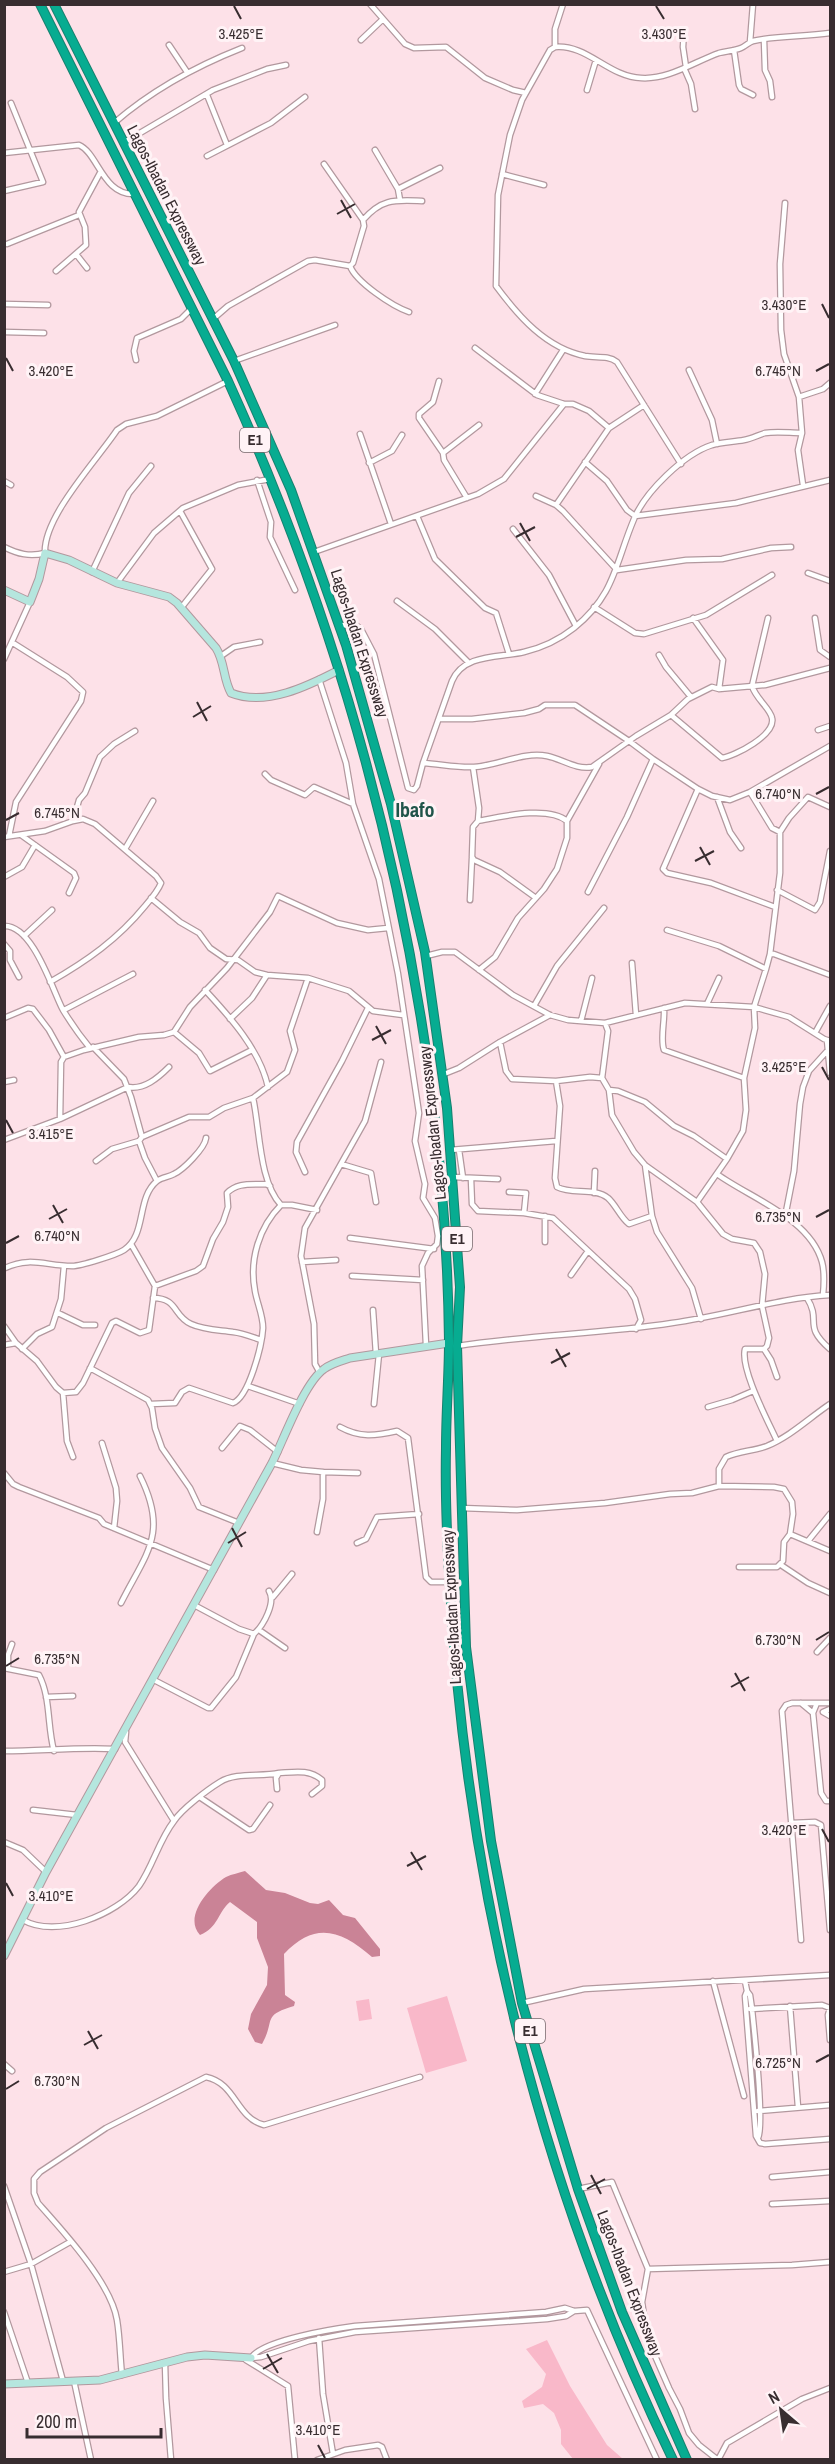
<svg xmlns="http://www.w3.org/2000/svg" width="835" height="2464" font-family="'Archivo Narrow',sans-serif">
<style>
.green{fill:#f9b8c9}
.water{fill:#ca8396}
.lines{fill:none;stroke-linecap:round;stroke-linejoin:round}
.street-casing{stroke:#b2989e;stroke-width:7}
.secondary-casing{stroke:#b2989e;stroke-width:9}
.highway-casing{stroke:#18806f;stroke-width:10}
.street{stroke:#fff;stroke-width:4.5}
.secondary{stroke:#b5e6de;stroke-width:7}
.highway{stroke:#07ac91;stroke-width:8}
.ticks{fill:none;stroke:#382d30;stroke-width:2}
.labels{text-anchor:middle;stroke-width:6;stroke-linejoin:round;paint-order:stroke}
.shield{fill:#fff3f6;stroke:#74686b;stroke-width:1.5}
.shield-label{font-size:15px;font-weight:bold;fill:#382d30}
.street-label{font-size:16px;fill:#382d30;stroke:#fff3f6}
.quarter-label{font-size:20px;font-weight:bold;fill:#20554a;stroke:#fff3f6}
.ticks-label{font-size:15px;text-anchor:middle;fill:#382d30;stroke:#fff3f6;stroke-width:6;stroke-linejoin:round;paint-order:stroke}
</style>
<rect width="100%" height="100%" fill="#fde1e8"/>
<path class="green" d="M447 1996 467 2061 426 2073 407 2008Z
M369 1999 372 2019 359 2021 356 2001Z
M547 2340 570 2386 607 2445 623 2459H573L561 2444V2430L554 2413 543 2404 524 2408 522 2401 542 2387 546 2374 526 2349Z"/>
<path class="water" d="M245 1871 266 1890 285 1893 310 1903 318 1904 329 1900 343 1915 355 1918 380 1949V1956L372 1957C341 1930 315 1921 284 1954L285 1995 295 2002 294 2006C261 2016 276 2019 262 2044L255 2042 248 2029 251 2014 267 1985 268 1967 257 1938V1922L230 1902C217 1913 219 1927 200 1935 183 1917 209 1887 226 1877 232 1874 239 1873 245 1871Z"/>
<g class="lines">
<defs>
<path id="street" d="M370 4 405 44 414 48 446 47 485 78 513 90 526 93
M684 31 683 47 686 67
M361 40 382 20
M764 40 765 70 770 81 772 97
M750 42 753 4
M169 45 187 72
M555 47V29L563 4
M734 50 739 85 741 89 753 95
M684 68 691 84 695 109
M587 90 596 60
M207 95 227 145
M114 123C152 90 194 67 242 48
M123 143 213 90 267 69 286 65
M375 150 398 189 400 200
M4 153 79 145C98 153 103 196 135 194
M207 156 271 123 305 97
M324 164 363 220 364 226 353 263 350 266
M502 174 544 185
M398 189 440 168
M4 191 43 182 11 103
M785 203 780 264 781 330 784 354 799 397 802 433 798 450 803 485
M363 220C382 198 395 200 422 201
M7 244 79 215
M76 254 87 268
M350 266C356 282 392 306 409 312
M56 271 86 245 85 227 79 212 100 173
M4 304 48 305
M213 319 228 306 308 261 315 260 350 266
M4 332 44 333
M475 348 537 395 564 404H573L589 411 609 428
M136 360 134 351 137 338 181 319 191 309
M234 361 335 325
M689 370 712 420 717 444
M439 381 433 402 419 414V418L443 453
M535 394 563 350
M799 397 823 389 830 383
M360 434 391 524
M585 462 607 481 627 510 635 516 736 503 830 480
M369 463 392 451 402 435
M681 464 617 362C608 355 596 358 585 356 546 348 519 317 496 286L498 195 510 135 522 100 550 50 555 47C587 44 609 77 641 78 668 80 694 62 719 53 726 51 734 51 741 48 746 46 749 42 753 41 779 35 804 37 830 33
M257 480 271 522 270 537 295 590
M4 481 11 485
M536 496 556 505 563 511 617 570
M467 498 444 460 443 453 479 425
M556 505 609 428 644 405
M180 511 212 569 181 608
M417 516 435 559 485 608 496 613 509 654
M513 529 549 575 576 626
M4 547C18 554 30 557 45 553 43 517 97 460 117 430L126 424 157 416 228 381
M314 552 478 494 504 479 564 404
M617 570 686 560 722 559 771 548 791 547
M92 572 129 493 151 466
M808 573 830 581
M117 583 154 533 183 508 238 485 270 479
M397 601 435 629 469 663
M594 607 635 633 644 634 706 615 772 575
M693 618 723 660 719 689
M815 618 820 650 830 657
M340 625 357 626 361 629 374 654 408 788 414 790 417 786 423 763 452 681C464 653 500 658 524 652 541 648 560 639 574 628 615 595 615 564 634 519 645 492 684 454 712 445 723 442 733 442 744 440 751 439 758 435 765 433 777 431 790 433 802 433
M659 655 666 667 691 697
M221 656 234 647 260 642
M4 659 30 602
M319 679 346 763 353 804 379 879 398 974 419 1113 415 1141 425 1184 423 1198 435 1218 438 1236 437 1244 428 1253 422 1266 426 1345
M671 715 722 758C735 756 776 735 772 718 770 708 756 699 752 686L768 618
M440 719H472L524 713 539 709 545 705H575L629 741 653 759 627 817 588 892
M818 730 830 726
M653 759 698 789 712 796 730 800 750 792 830 746
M423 763C440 764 458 768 474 767 497 766 524 751 547 756 562 759 576 770 592 767L636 736 671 715 688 699 712 687 719 689 765 685 830 668
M473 767 479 808 478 821 473 827 472 857 474 860 500 872 536 898
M265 774 271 780 305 795 314 787 353 804
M698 789 663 869 667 873 711 883 775 907
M750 792 772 828 780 832
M717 797 730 832 741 848
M478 821C500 817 548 805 567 821
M21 835 74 873 76 878 69 893
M9 836 16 802 81 701 83 692 67 677 13 643
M4 837 45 831 73 821 79 800 85 793 100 757 114 744 135 731
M125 849 153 801
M4 877 22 867 35 845
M777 890 815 910 820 902 830 851
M151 898 180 922 199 933 210 948 226 959 238 960 255 972 267 975 308 978 349 991 373 1011 403 1015
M470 900 472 858
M4 926C33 925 52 989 63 1010 71 1023 80 1036 90 1048
M667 930 719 946 766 969 770 954H774L830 975
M24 936 52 910
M4 944 10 951V960L19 977
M770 954 780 873V832L789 818 808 797 830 807
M426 956 442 952H455L513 995 550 1015 568 1020 605 1023 685 1003 754 1007 789 1017 824 1039 830 1041
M632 963 636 1015
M479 970 495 957 518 918 544 889 557 869 567 838V821L599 764
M50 982C87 961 118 939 145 906 151 899 158 891 161 883L156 876 95 824 83 819 73 821
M205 990C230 1017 260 1050 268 1087
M707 1004 719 978
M534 1006 557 966 604 908
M664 1008C665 1021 660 1039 664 1050L744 1078
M64 1010 133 974
M4 1018 28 1008 33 1009 49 1030 64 1057
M230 1019 252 998 267 975
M581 1021 592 978
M605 1023 608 1031 602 1078 609 1090 612 1115 634 1152 645 1165 697 1202 723 1234 732 1239 754 1243 760 1252 765 1274 762 1306 769 1338 767 1346 764 1349H745C740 1369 768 1421 777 1441
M174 1032 199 1053 210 1071 252 1050
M815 1033 830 1006
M827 1040 830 1073
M500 1042 506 1071 512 1079 556 1081 590 1077 602 1078
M93 1047 124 1079 131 1097 142 1137 139 1141 145 1158 157 1181
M444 1074 459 1068 500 1042 550 1015
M556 1081 560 1106 555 1178 557 1187C572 1195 594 1187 608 1198 616 1205 620 1217 629 1224L652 1216
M4 1082 14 1080
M609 1090 618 1091 645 1102 674 1126 694 1136 727 1159
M253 1098C260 1129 259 1182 281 1205H292L317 1210
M60 1119 61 1062 64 1057 84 1050 139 1037 164 1035 174 1032 190 1007 227 968 270 912 278 896 337 923 368 930 388 928
M142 1137 189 1117H209L224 1108 253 1098 287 1072 295 1050 290 1031 308 978
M4 1140 60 1119 128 1087C144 1090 158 1078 169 1067
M450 1150 556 1141
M459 1150 463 1178
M96 1161 112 1149 139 1141
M341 1164 371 1173 376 1202
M645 1165 652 1216 657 1232 692 1288 701 1319
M305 1172 296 1152 297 1142 342 1061 368 1008
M717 1174C750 1198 810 1218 822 1262 825 1273 824 1285 823 1295
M453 1177 498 1179
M471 1179 472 1204 478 1211 524 1213 553 1218 629 1289 635 1299 641 1320 636 1329
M509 1192 526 1193 524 1213
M594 1193 595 1171
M697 1202 727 1159 743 1131 746 1110 744 1078 755 1028 754 1007 766 969
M785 1217 794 1171 800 1104 803 1087 809 1071 828 1050 830 1052
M350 1238 434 1249
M545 1242V1216
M302 1262 336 1260
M5 1268C31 1256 46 1266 72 1266 81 1266 116 1255 124 1250 147 1235 136 1198 157 1181 162 1177 169 1177 174 1174 183 1170 205 1148 206 1138
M571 1275 588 1251
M352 1276 423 1280
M155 1286 196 1271 203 1266 213 1239 223 1222 228 1207 227 1193C238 1182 251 1185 266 1184L270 1186
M153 1298C178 1298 173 1316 191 1324 204 1330 219 1330 233 1332 243 1333 252 1337 261 1340
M807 1298C822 1322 802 1325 830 1349
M373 1310 376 1354
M58 1313 83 1325H95
M4 1326 16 1343 37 1361 56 1387 63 1393 76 1392 83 1383 112 1323 116 1321 140 1333 149 1330 155 1286 131 1244
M4 1345 16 1343
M457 1346C529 1335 601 1334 672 1323 726 1316 777 1298 830 1295
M22 1349 37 1334 52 1327 61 1299 64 1266
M764 1349 771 1360 777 1377
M90 1368 148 1400 152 1408 155 1428 162 1448 190 1488 199 1507 239 1523
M320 1373 315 1364 314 1324 301 1256 305 1228 365 1121 381 1062
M248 1386 300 1404
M63 1393 67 1441 73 1457
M151 1404 175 1403 182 1392 189 1388 233 1403C249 1397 262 1345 263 1328 263 1315 257 1303 255 1291 249 1260 259 1227 281 1205
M374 1404 379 1354
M708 1407 732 1400 753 1391
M340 1427C360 1438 375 1436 397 1431L408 1438 426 1577 431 1582H449
M102 1443 116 1488 117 1501 114 1528
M222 1448 240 1426 250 1430 278 1452
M272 1463 301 1470 323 1472
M4 1473 13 1484 19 1487 99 1518 104 1524 214 1570
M719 1486V1469L726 1457C739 1451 754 1451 767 1446 791 1436 809 1418 830 1404
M461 1508 517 1510 605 1503 670 1494 692 1493 719 1486 774 1487 784 1489 792 1502 793 1514 790 1534 784 1542 783 1561 777 1567H739
M317 1532 323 1499V1472L358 1473
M790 1534 830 1551
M808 1541 830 1514
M357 1543 366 1539 377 1517 419 1514
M781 1565 808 1583 830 1593
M273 1597 292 1574
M121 1603C146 1553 169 1534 140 1476
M194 1605 239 1629 254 1634
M259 1630 285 1648
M817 1652 830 1638
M8 1667V1655L12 1644
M4 1668 39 1675C51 1698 47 1726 54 1751
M154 1680 208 1708H211L236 1677 254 1634C264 1625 276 1602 269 1591
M46 1697 73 1696
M801 1703 813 1713
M817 1703 813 1713 821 1793 826 1801H830
M830 1709 823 1712 830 1716
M126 1732 125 1742 174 1821
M4 1751C41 1751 78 1747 115 1749
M279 1773C295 1772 309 1769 322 1780V1786L312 1794
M201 1798 249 1830 253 1829 270 1805
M33 1810 77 1815
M791 1823 815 1822 821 1825 830 1930
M4 1842 23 1850 46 1872
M23 1920C56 1939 117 1915 139 1886 153 1866 159 1840 174 1821 182 1809 207 1790 220 1782 236 1772 260 1777 279 1773L276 1778 277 1789
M801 1940 782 1711 786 1705 792 1703H830
M713 1981 744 2096
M745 1981 747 1991 745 1996 756 2136 760 2143 765 2144 830 2139
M747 1991 750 1995 752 2009C754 2030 765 2125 758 2138
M522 2003 584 1989 830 1975
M790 2006 798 2107
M830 2008 828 2015 830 2040
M750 2009 822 2005 830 2008
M4 2064 12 2071
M758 2111 830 2105
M772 2177 830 2172
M4 2186 31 2264 63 2381
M578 2189 612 2182 648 2269 642 2302 646 2329 652 2349 669 2388 680 2409 689 2433 699 2445 718 2460
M772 2204 830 2201
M648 2269 792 2265 830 2262
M4 2272 31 2264 70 2242
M4 2312 28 2383
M319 2338 323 2394 333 2454
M251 2358C262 2340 333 2329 355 2326L546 2312 565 2308 574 2311 587 2310 657 2460
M251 2358 261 2357 309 2341 355 2332 547 2319 566 2316 574 2311
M246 2360 288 2386 295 2460
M165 2363 166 2398 171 2460
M122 2375C120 2357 120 2338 117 2320 111 2283 63 2231 38 2203L34 2193V2179L40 2172 106 2128 206 2077C236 2083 236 2118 264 2125L420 2077
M74 2381 91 2460
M317 2460 345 2450 378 2445 382 2447 387 2460
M718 2460 727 2443 802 2399 830 2388"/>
<path id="secondary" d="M4 590 30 602 39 579 45 553 69 560 117 583 169 597 177 603 216 648C225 662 223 679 231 693 266 707 308 686 339 670
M4 1956 46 1872 272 1463C284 1439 304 1383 324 1369 332 1363 341 1361 350 1358L449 1343
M4 2384 100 2380 187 2357 205 2355 251 2358"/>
<path id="highway" d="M40 4 228 381C328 601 396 833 429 1072 441 1161 448 1251 449 1341 449 1376 446 1412 446 1448 445 1495 447 1542 450 1588 467 1890 541 2187 673 2460
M54 4 234 361 291 490 346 645 391 804 425 952 447 1108 460 1287 457 1346 466 1647 491 1841 522 2003 578 2189 622 2312 687 2460"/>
</defs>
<use href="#street" class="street-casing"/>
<use href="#secondary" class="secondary-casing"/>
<use href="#highway" class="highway-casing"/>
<use href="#street" class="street"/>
<use href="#secondary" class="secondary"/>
<use href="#highway" class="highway"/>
</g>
<path class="ticks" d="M234 6 241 19M656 6 664 19M341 200 351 218M337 214 355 204M822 304 829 318M6 358 13 371M816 371 829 364M520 523 530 541M516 537 535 527M197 702 207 721M193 717 211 706M816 794 829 787M6 820 19 813M700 847 710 865M695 861 714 851M376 1026 386 1044M372 1040 391 1030M822 1067 829 1080M6 1120 13 1133M53 1205 63 1223M816 1217 829 1210M49 1219 67 1209M6 1243 19 1236M556 1349 566 1367M551 1363 570 1353M232 1528 242 1547M228 1543 246 1532M816 1640 829 1632M6 1666 19 1658M735 1673 745 1691M731 1687 749 1677M822 1829 829 1842M411 1852 422 1870M407 1866 426 1856M6 1883 13 1896M88 2031 98 2049M84 2045 102 2035M816 2062 829 2055M6 2089 19 2081M591 2175 601 2194M587 2189 605 2179M267 2354 278 2373M263 2369 282 2358M318 2445 325 2458"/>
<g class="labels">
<g class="shield">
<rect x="240" y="428" width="30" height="24" rx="4.5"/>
<rect x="442" y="1227" width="30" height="24" rx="4.5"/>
<rect x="515" y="2019" width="30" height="24" rx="4.5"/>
</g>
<g class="shield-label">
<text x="255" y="445">E1</text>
<text x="457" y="1244">E1</text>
<text x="530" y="2036">E1</text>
</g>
<g class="street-label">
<text transform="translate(167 195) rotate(63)" y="6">Lagos-Ibadan Expressway</text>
<text transform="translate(360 643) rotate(72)" y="6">Lagos-Ibadan Expressway</text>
<text transform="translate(432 1123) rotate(-96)" y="6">Lagos-Ibadan Expressway</text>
<text transform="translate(451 1607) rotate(-93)" y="6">Lagos-Ibadan Expressway</text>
<text transform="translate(630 2283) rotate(69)" y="6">Lagos-Ibadan Expressway</text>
</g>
<g class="quarter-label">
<text x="415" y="817">Ibafo</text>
</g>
</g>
<g class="ticks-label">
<text x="241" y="39">3.425°E</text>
<text x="664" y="39">3.430°E</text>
<text x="784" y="310">3.430°E</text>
<text x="51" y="376">3.420°E</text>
<text x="778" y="376">6.745°N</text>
<text x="778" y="799">6.740°N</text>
<text x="57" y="818">6.745°N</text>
<text x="784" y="1072">3.425°E</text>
<text x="51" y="1139">3.415°E</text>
<text x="778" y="1222">6.735°N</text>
<text x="57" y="1241">6.740°N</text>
<text x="778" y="1645">6.730°N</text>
<text x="57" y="1664">6.735°N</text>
<text x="784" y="1835">3.420°E</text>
<text x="51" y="1901">3.410°E</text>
<text x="778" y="2068">6.725°N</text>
<text x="57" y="2086">6.730°N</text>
<text x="318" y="2435">3.410°E</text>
</g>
<rect width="835" height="2464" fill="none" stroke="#382d30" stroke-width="12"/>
<g transform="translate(781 2410) rotate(331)" stroke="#fff3f6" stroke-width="4.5" paint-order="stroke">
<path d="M0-4.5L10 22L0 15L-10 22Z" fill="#382d30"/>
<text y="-9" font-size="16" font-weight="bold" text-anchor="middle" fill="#382d30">N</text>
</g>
<path d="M27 2428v9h134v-9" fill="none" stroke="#382d30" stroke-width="3"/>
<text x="36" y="2428" font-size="18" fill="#382d30" stroke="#fff3f6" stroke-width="4.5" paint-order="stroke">200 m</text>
</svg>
